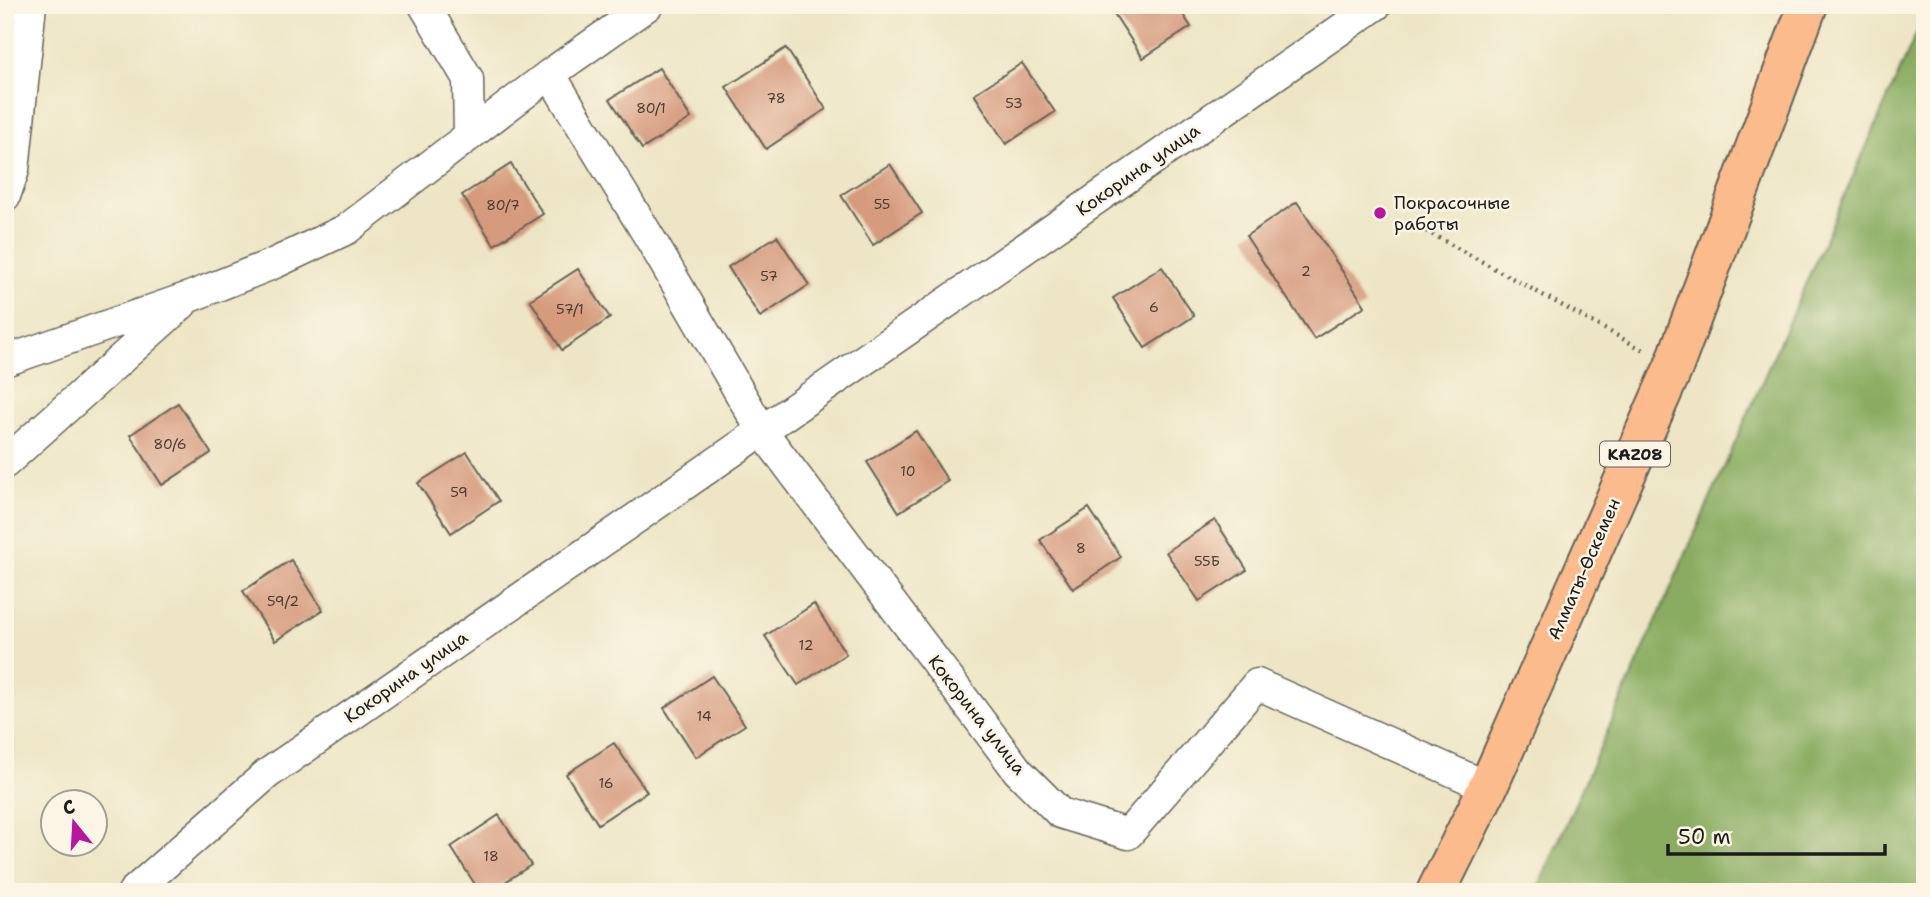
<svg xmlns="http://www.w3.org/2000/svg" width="1930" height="897" font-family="'Shantell Sans',sans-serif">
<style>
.forest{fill:#89ac61;stroke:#52643e;stroke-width:2}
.building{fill:#d69a7d}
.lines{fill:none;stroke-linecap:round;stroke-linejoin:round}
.minor-casing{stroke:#656257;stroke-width:33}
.highway-casing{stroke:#656257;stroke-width:42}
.path{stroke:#656257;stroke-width:4.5;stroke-dasharray:2 5;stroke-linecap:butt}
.minor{stroke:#fff;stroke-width:30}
.highway{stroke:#fbbb8d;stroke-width:38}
.poi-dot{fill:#b5179e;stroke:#fcf5e5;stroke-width:2.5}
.labels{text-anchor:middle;stroke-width:5;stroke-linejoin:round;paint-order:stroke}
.number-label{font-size:14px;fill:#4a3c34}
.shield{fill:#fcf5e5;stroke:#5f5d58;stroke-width:2}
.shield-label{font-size:16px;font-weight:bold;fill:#1c1c1c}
.street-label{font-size:18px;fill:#1c1c1c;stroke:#fcf5e5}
.poi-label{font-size:18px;fill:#1c1c1c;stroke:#fcf5e5;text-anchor:start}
</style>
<rect width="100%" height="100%" fill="#fcf5e5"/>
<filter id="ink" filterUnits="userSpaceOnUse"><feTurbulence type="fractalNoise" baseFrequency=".0143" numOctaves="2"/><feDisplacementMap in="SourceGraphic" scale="14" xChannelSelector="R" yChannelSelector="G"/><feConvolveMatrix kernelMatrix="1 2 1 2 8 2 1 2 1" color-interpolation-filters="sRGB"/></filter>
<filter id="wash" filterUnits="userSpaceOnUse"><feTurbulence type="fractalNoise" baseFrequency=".00686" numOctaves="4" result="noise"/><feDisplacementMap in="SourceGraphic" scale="28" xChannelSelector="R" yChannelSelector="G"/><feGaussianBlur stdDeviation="1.57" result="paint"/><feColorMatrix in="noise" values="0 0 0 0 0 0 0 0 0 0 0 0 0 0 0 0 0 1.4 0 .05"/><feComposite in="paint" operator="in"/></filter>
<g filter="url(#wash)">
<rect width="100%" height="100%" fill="#ede5c5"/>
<path class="forest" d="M1925 14V892H1536Z"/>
<g id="blocks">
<path class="building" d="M1116 5H1177L1191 27 1143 58 1111 9Z
M786 48 826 109 766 149 726 87Z
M1022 63 1055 112 1006 144 974 94Z
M659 68 691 118 642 149 610 99Z
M511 164 543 214 494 245 462 195Z
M890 164 922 213 873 245 841 195Z
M1297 202 1365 306 1314 339 1246 236Z
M777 236 809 285 760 317 728 267Z
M1162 267 1194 316 1145 348 1113 298Z
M578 269 610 318 562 350 530 300Z
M178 403 211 453 162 485 130 435Z
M916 431 948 481 899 512 867 462Z
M467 452 499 501 451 533 418 483Z
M1089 508 1121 557 1073 589 1040 540Z
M1215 520 1247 570 1199 601 1166 552Z
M291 560 323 610 275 641 243 591Z
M814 604 846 654 798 685 765 636Z
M712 676 745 725 696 757 664 708Z
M614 743 647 792 598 824 566 774Z
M499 815 531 865 490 892H480L451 847Z"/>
</g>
</g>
<g filter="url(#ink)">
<use href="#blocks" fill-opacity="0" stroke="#656257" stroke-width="2"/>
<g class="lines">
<defs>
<path id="minor" d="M424 5 468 79 469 136
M550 74 654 245 762 431 1018 771 1060 813 1128 834 1257 684 1488 787
M5 196 14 170 31 5
M5 361 192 296 275 263 347 229 550 74 648 5
M5 463 182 304
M133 892 267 774 1376 5"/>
<path id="highway" d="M1436 892 1488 787 1674 366 1808 5"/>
</defs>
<use href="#minor" class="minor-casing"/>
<use href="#highway" class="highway-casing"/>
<path class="path" d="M1426 231 1645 351"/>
<use href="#minor" class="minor"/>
<use href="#highway" class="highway"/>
</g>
</g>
<circle class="poi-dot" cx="1380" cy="213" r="7"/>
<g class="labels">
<g class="number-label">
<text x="776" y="103">78</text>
<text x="1014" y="108">53</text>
<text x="651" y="113">80/1</text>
<text x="882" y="209">55</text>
<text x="503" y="210">80/7</text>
<text x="1306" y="276">2</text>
<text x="769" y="281">57</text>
<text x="1154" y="312">6</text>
<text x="570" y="314">57/1</text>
<text x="170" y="449">80/6</text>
<text x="908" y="476">10</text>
<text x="459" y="497">59</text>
<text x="1081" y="553">8</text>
<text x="1207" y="566">55Б</text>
<text x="283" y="606">59/2</text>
<text x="806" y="650">12</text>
<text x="704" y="721">14</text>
<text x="606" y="788">16</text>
<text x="491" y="861">18</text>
</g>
<rect class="shield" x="1600" y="441.5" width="70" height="25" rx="5"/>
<g class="shield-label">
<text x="1635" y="460">KAZ08</text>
</g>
<g class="street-label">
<text transform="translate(1138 170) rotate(-35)" y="6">Кокорина улица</text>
<text transform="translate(1584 569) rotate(-66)" y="6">Алматы-Өскемен</text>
<text transform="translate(406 677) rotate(-35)" y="6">Кокорина улица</text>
<text transform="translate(977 715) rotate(52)" y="6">Кокорина улица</text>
</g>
<g class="poi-label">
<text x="1394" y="209">Покрасочные<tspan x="1394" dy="21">работы</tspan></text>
</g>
</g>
<rect width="1930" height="897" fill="none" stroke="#fcf5e5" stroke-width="28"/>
<g transform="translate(74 823) rotate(342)"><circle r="33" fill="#fcf5e5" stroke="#a29e95" stroke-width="2"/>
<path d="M0-5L12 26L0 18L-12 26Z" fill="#b5179e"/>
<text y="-10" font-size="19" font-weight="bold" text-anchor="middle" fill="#1c1c1c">С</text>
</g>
<path d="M1668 844v10h217v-10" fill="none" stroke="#1c1c1c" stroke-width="3.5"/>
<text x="1678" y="844" font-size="21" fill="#1c1c1c" stroke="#fcf5e5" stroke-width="5" paint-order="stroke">50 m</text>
</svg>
